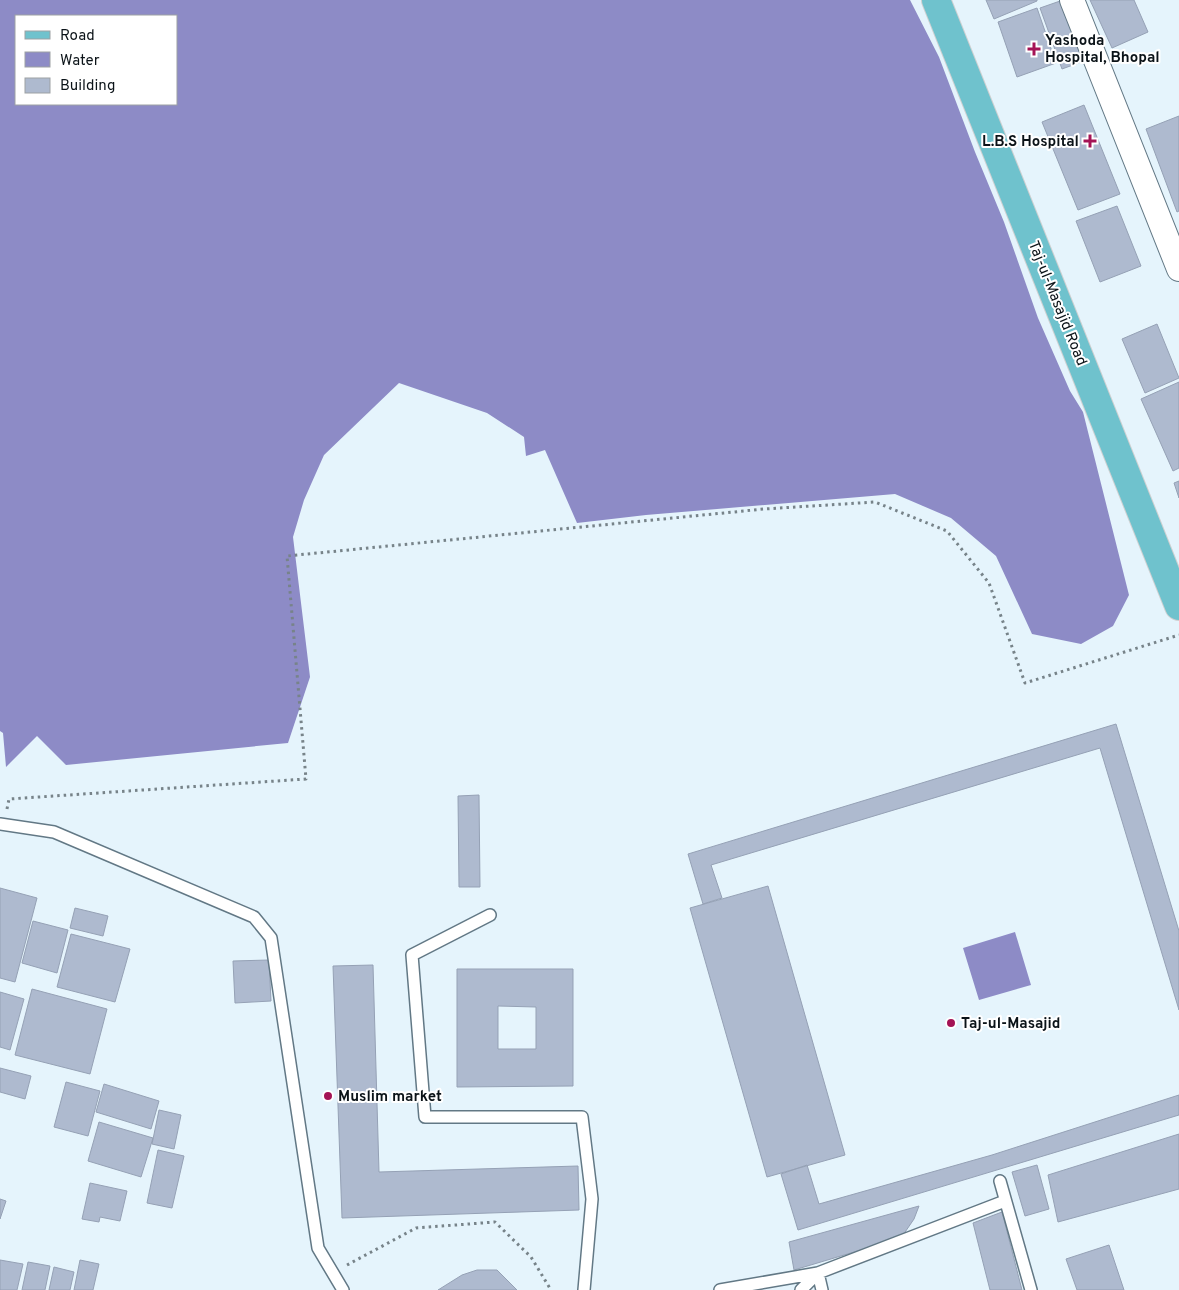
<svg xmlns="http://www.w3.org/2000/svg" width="1179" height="1290" font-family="Overpass,sans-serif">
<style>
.water{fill:#8d8bc6;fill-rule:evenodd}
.building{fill:#aebacf;stroke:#95a1b5;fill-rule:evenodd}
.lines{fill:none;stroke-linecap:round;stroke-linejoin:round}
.lane-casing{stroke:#627885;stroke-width:14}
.street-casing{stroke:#627885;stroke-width:26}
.primary-casing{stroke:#ced0d1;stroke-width:30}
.path{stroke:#778389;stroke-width:3;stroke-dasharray:2.5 4;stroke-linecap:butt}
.lane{stroke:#fff;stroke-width:11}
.street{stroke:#fff;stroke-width:24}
.primary{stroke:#6fc2cd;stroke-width:28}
.poi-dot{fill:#a41355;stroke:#fff;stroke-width:2}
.labels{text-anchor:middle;stroke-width:4;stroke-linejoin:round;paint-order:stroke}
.poi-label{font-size:15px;font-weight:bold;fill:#0b1318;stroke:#fff;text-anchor:start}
.street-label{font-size:15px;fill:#0b1318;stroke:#fff}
</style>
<rect width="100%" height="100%" fill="#e5f4fc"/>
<path class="water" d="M0 0H910L939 57 975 152 1004 222 1038 318 1070 391 1083 412 1129 595 1113 626 1081 644 1032 634 996 556 951 518 895 494 646 515 577 523 545 450 526 456 524 437 487 413 399 383 324 455 304 500 293 537 310 677 288 743 66 765 37 736 6 767 3 733 0 731ZM16 16H176V104H16Z
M1015 932 1031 985 979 1000 963 948Z"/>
<path class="building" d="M986 0H1037V1L994 19Z
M1063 0 1092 58 1062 69 1040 8Z
M1090 0H1134L1148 32 1112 48Z
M1037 8 1056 63 1017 77 998 22Z
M1084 105 1120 194 1078 210 1042 122Z
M1179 116V211L1177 212 1146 129Z
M1117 206 1141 266 1100 282 1076 221Z
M1157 324 1179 378 1145 393 1122 339Z
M1179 382V468L1173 471 1141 399Z
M1179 481V498L1174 483Z
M1116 724 1179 931V1010L1100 748 711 865 722 898 703 904 688 854Z
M479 795 480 887H459L458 796Z
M768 886 845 1155 767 1177 690 908Z
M0 888 37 898 15 982 0 978Z
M75 908 108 916 103 936 70 928Z
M33 921 68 930 57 973 22 963Z
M71 934 130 949 115 1002 57 987Z
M269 960 271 1001 235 1003 233 961Z
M373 965 379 1172 578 1166 579 1210 342 1218 333 966Z
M457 969H573V1086L457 1087ZM498 1006 536 1007V1049H498Z
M32 989 107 1009 90 1074 15 1055Z
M0 992 24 999 10 1050 0 1047Z
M0 1068 31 1076 25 1099 0 1092Z
M66 1082 100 1091 88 1136 54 1127Z
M104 1084 159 1101 151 1129 96 1112Z
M1179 1095V1115L798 1230 781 1174 807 1165 819 1204 992 1155Z
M159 1110 181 1115 174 1149 152 1144Z
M99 1122 153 1138 141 1177 88 1161Z
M1179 1134V1189L1058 1222 1048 1175Z
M158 1150 184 1156 172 1208 147 1203Z
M1037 1165 1049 1209 1025 1216 1012 1172Z
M90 1183 127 1191 120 1221 100 1217 99 1222 82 1219Z
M0 1199 6 1201 0 1219Z
M919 1206 914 1219 901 1238 794 1270 789 1242Z
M1002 1212 1022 1290H990L973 1223Z
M1109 1245 1124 1290H1077L1066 1259Z
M0 1260 23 1264 17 1290H0Z
M80 1260 99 1264 93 1290H74Z
M28 1262 50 1266 45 1290H22Z
M54 1267 74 1272 70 1290H49Z
M477 1270H497L517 1290H438L462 1275Z"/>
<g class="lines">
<defs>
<path id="lane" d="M0 824 54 832 254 917 271 938 318 1248 343 1290
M490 915 412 955 425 1117H582L592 1199 584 1290
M1000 1181 1031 1290
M720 1290 818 1273 1005 1201
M801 1290 818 1273 822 1290"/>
<path id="street" d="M1072 0 1179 269"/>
<path id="primary" d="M936 0 1179 606"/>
</defs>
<use href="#lane" class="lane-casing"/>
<use href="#street" class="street-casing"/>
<use href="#primary" class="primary-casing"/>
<path class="path" d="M7 809 9 799 306 779 287 556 764 509 875 502 947 531 989 583 1025 683 1179 635
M347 1265 416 1228 495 1222 531 1257 551 1290"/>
<use href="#lane" class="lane"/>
<use href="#street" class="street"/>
<use href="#primary" class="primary"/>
</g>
<g class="poi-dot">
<path d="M1031.5 41.5h5v5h5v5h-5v5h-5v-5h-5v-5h5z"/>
<path d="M1087.5 133.5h5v5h5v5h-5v5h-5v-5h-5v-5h5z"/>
<circle cx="951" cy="1023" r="5"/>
<circle cx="328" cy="1096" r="5"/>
</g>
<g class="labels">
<g class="poi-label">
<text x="1045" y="45">Yashoda<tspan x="1045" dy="17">Hospital, Bhopal</tspan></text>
<text x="1079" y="146" text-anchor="end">L.B.S Hospital</text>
<text x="961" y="1028">Taj-ul-Masajid</text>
<text x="338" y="1101">Muslim market</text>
</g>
<g class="street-label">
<text transform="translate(1058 303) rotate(68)" y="5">Taj-ul-Masajid Road</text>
</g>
</g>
<rect x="15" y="15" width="162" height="90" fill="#ffffff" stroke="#9da1a3"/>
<rect x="25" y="31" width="25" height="8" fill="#6fc2cd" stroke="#9da1a3"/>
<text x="60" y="40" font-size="15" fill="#0b1318">Road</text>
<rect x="25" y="52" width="25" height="15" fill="#8d8bc6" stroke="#9da1a3"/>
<text x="60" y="65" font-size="15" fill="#0b1318">Water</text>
<rect x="25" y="78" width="25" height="15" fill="#aebacf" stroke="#9da1a3"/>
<text x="60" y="90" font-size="15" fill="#0b1318">Building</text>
</svg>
